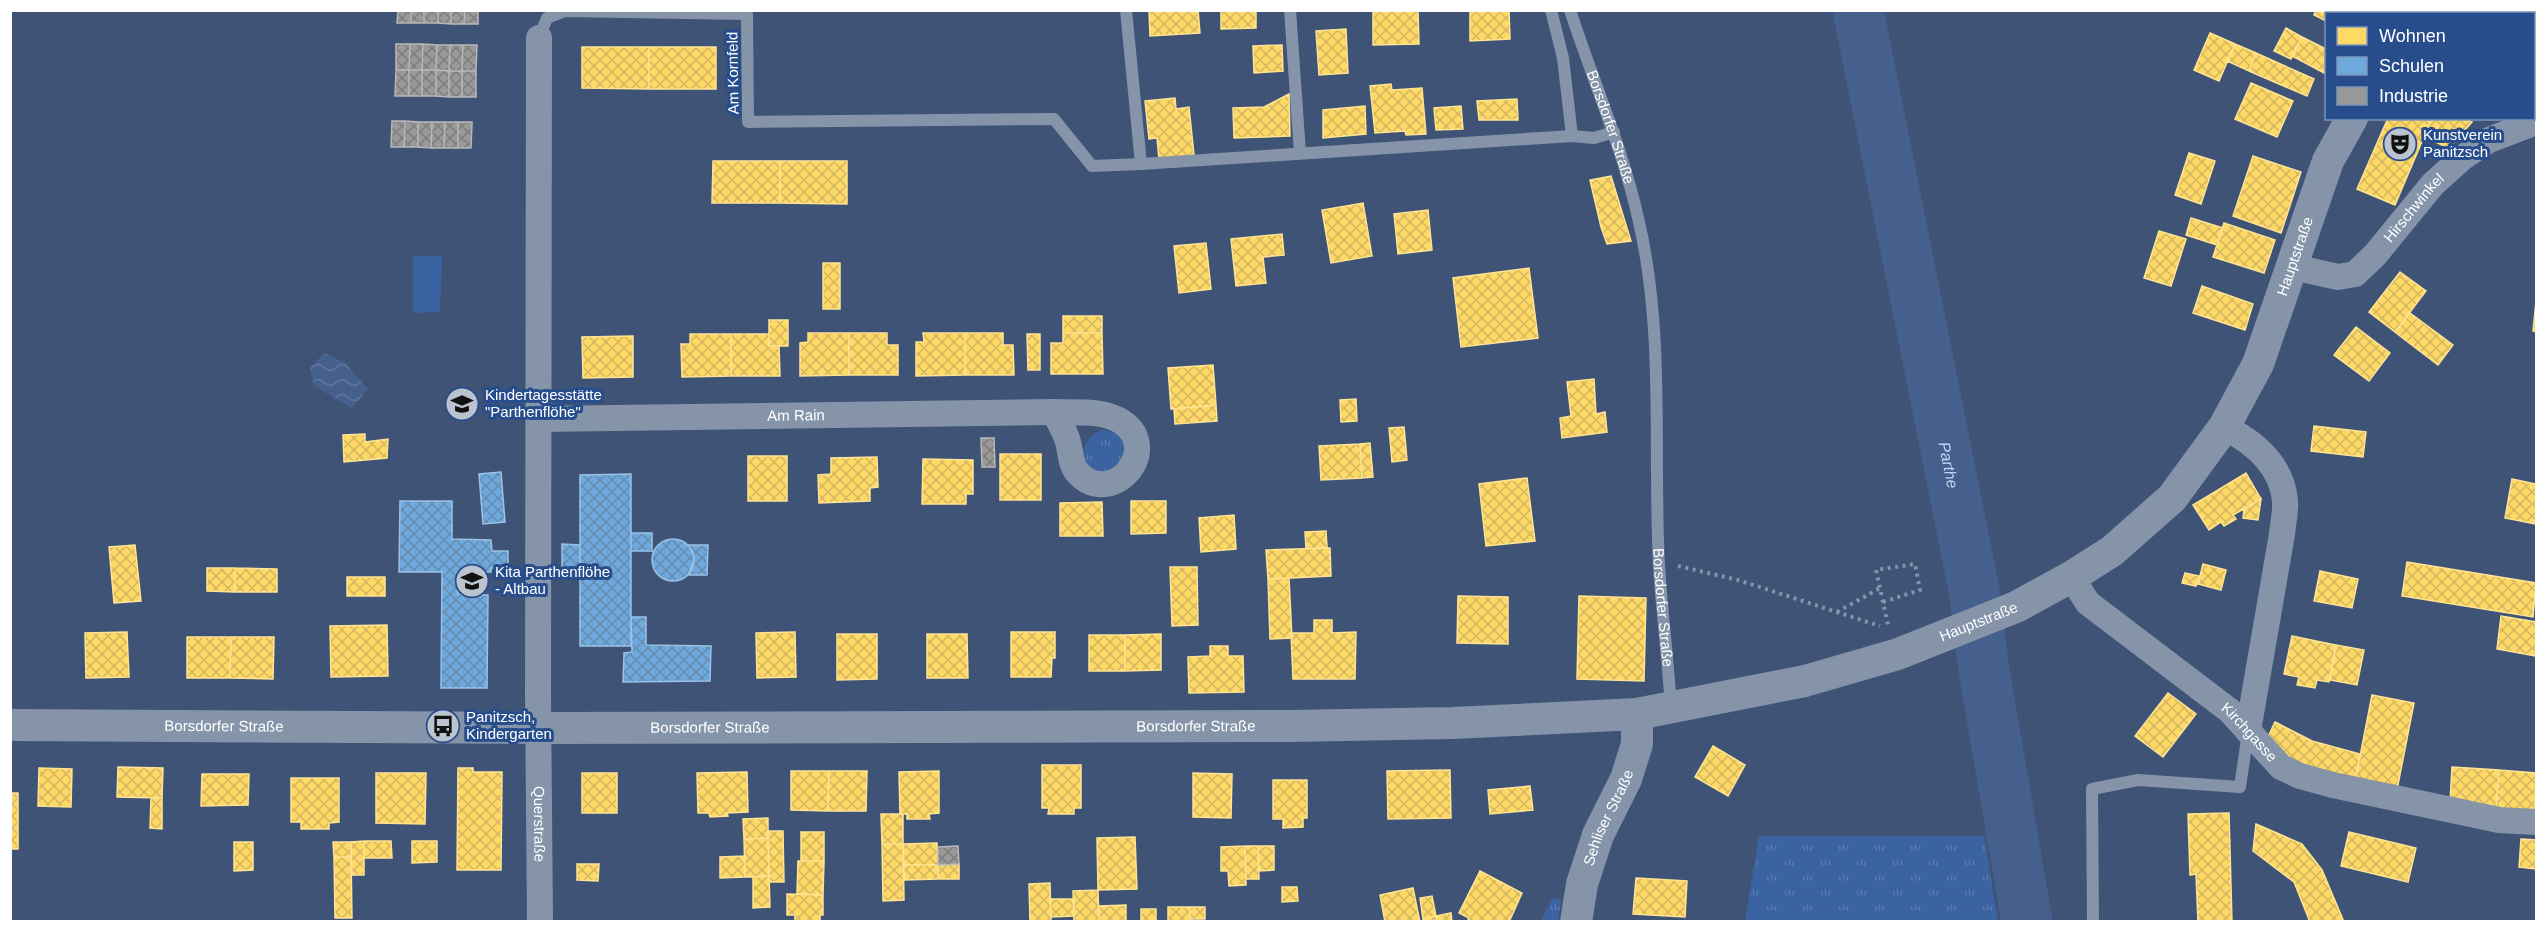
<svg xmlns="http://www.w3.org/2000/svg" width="2547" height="932" font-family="Helvetica,sans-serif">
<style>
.grass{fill:url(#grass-tufts)}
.park{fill:#3b63a1}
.water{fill:url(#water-waves)}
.homes{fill:url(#homes-cross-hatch);stroke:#ffe494;stroke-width:1.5}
.schools{fill:url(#schools-cross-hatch);stroke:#9ac2e6;stroke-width:1.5}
.industry{fill:url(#industry-cross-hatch);stroke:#b8b8b8;stroke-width:1.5}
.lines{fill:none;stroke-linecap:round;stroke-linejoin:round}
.river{stroke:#45608d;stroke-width:51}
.path{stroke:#8594a9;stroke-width:4;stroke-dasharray:3 4.5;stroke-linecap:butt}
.service{stroke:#8594a9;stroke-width:12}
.minor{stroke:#8594a9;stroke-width:26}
.tertiary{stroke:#8594a9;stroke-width:32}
.labels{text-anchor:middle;stroke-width:6;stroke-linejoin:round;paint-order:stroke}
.street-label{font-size:15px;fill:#fff;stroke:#274d8c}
.poi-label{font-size:15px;fill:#fff;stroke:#274d8c;text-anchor:start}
.water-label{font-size:16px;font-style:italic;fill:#c1d4f1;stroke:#274d8c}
</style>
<defs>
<pattern id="grass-tufts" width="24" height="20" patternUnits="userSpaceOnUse" patternTransform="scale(1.5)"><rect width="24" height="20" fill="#3b63a1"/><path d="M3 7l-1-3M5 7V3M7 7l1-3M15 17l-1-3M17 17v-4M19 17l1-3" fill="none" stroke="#587aaf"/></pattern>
<pattern id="water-waves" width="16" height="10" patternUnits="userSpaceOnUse" patternTransform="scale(1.5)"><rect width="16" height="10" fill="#45608d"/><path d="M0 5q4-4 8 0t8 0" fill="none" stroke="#61789e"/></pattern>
<pattern id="homes-cross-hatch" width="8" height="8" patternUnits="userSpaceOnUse" patternTransform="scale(1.5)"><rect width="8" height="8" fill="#ffd966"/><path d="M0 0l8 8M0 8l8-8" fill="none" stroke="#d2b660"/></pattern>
<pattern id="schools-cross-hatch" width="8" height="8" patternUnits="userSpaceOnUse" patternTransform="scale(1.5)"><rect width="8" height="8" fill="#6fa8dc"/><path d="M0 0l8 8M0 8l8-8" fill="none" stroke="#648cb1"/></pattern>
<pattern id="industry-cross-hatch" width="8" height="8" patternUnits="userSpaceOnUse" patternTransform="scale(1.5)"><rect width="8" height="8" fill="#999"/><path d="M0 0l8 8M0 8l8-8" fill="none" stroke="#7e7e7e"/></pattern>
</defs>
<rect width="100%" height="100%" fill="#3e5375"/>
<path class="grass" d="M1102 430C1115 431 1122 436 1127 449L1123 465 1100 473 1086 464C1081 448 1086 436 1102 430Z
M1759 836H1984L1998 921H1745Z
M1552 898 1561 900 1558 921H1541Z"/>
<path class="park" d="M413 256H442L440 312 413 313Z"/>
<path class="water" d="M324 353 344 362 368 389 352 408 314 386 310 368Z"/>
<path class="homes" d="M1149 10H1198L1200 33 1150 36Z
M1221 10H1256V28L1221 29Z
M1418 10 1419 44 1373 45V11Z
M1470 10H1509L1510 39 1470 41Z
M2316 10H2362L2364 14H2326V21L2314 15Z
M2432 10H2449L2448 14H2435L2431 13Z
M2511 10H2536L2534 28V14H2510Z
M2286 28 2302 37 2291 59 2274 51Z
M1346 29 1348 73 1319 75 1316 31Z
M2210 33 2235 44 2219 81 2194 70Z
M2302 37 2326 49V74L2292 56Z
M2235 44 2256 53 2249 71 2227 61Z
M1282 45 1283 71 1254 73 1253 46Z
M582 47H649V89L582 88Z
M649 47H716V89H649Z
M2256 53 2314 79 2307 96 2249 71Z
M2251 83 2293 101 2277 137 2235 119Z
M1391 84 1392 90 1422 88 1426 134 1406 135 1405 131 1375 133 1370 86Z
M1289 94 1290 136 1234 138 1233 108 1264 107Z
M1175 98 1176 109 1189 107 1194 155 1159 159 1157 138 1149 139 1145 101Z
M1517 99 1518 120H1479L1477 101Z
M1365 106 1366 134 1323 138V110Z
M1461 106 1463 129 1436 130 1434 108Z
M2388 118H2432L2395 205 2357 189Z
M2432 118H2463L2472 122 2449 148 2424 137Z
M2189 153 2215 161 2201 204 2175 195Z
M2253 156 2301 172 2281 233 2233 216Z
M713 161H780V203H712Z
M780 161H847V204L780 203Z
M1611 176 1631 241 1607 244 1601 227 1590 180Z
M1363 203 1372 256 1331 263 1322 210Z
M1428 210 1432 250 1398 254 1394 214Z
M2191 218 2223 228 2217 245 2186 235Z
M2224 223 2275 240 2264 273 2213 257Z
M2159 231 2186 239 2171 286 2144 278Z
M1282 234 1284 255 1263 257 1266 283 1236 286 1231 239Z
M1206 243 1211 289 1179 293 1174 246Z
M823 263H840V309H823Z
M1529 268 1538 338 1461 347 1453 278Z
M2400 272 2426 291 2395 332 2369 312Z
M2202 286 2253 304 2245 330 2193 313Z
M2536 301V332L2533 331Z
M2410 313 2453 345 2438 365 2395 332Z
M1063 316H1102V333H1063Z
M769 320H788V346H769Z
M2356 327 2390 353 2369 381 2334 355Z
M808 333H849V375L800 376V343L808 342Z
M849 333H887V345H898V375H849Z
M923 333H965V375L916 376V342H924Z
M965 333H1003V345H1013L1014 375H965Z
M1063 333H1102L1103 374H1051V343H1063Z
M690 334H731V376L682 377 681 344H690Z
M731 334H769V346H779L780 376H731Z
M1027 334H1040V370H1028Z
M633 336V377L583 378 582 337Z
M1213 365 1216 405 1171 409 1168 368Z
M1594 379 1596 414 1605 412 1607 432 1562 438 1560 418 1571 416 1567 382Z
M1356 399 1357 421 1341 422 1340 400Z
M1216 405 1217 421 1175 424 1174 409Z
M2314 426 2366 432 2363 457 2311 451Z
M1404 427 1407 460 1392 462 1389 428Z
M365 434V442L388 439 387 458 344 462 343 435Z
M1370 443 1373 477 1362 478 1360 444Z
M1360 444 1362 478 1321 480 1319 446Z
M1000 454H1041V500H1000Z
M748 456H787V501H748Z
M877 457 878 487 870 488V501L819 503 818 475 831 474V458Z
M923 459 973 460V494H966V504H922Z
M2246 473 2261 499 2233 515 2236 519 2224 526 2221 522 2209 530 2193 505Z
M1527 478 1535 541 1486 546 1479 484Z
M2512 479 2536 484V524L2505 518Z
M2261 499 2258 520 2243 518 2244 509Z
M1131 501H1166V533L1131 534Z
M1102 502 1103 536H1060V503Z
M1234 515 1236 549 1201 552 1199 518Z
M1326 531 1327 547 1306 549 1305 532Z
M135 545 141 601 114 603 109 547Z
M1330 548 1331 576 1268 579 1266 550Z
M2407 562 2536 583 2533 617 2402 596Z
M2203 564 2226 570 2221 590 2198 584Z
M1170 567H1197L1198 625 1172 626Z
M207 568H235V592L207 591Z
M235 568 277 569V592H235Z
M2320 571 2358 579 2352 608 2314 601Z
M2185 573 2199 576 2196 586 2182 583Z
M347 577H385V596H347Z
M1289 578 1292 638 1270 639 1268 579Z
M1458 596 1508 597V644L1457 643Z
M1579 596 1646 598 1644 681 1577 679Z
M2501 616 2536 622V656L2497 649Z
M1314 620H1332V633L1356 632 1355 679H1293L1291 633H1314Z
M387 625 388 676 331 677 330 626Z
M127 632 129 677 86 678 85 633Z
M795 632 796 677 757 678 756 633Z
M1011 632H1055V658H1052L1051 677H1011Z
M837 634H877V679L837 680Z
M927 634H967L968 678H927Z
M1161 634V670L1125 671V635Z
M1089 635H1125V671H1089Z
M2292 636 2336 645 2329 682 2317 680 2315 688 2297 685 2299 677 2284 674Z
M187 637H231L230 678H187Z
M231 637H274L273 679 230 678Z
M2336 645 2364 650 2357 685 2330 680Z
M1210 646H1228V656H1243L1244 692 1189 693 1188 657 1210 656Z
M2168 693 2196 714 2163 757 2135 736Z
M2372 695 2414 703 2397 790 2355 782Z
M2275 722 2312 741 2360 754 2355 782 2299 766 2267 739Z
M1713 746 1745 765 1728 796 1695 777Z
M1042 765H1081V808H1074V814H1048L1049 808H1042Z
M118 767 163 768 162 798 117 797Z
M2452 767 2499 770 2496 808 2450 802Z
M39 768 72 769 71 807 38 806Z
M458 768H473V772H502L501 870H457Z
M1450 770 1451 818 1388 819 1387 771Z
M2499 770 2536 773 2535 811 2496 808Z
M791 771H829L828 811 791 810Z
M829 771H867L866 811H828Z
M939 771V813L929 814 930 819H907V814H900L899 772Z
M747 772 748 812 727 813 728 816 710 817 709 813H698L697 773Z
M376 773H426L425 824 376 823Z
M582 773H617V813H582Z
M1193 773 1232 774 1231 818 1193 817Z
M202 774H249L248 805 201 806Z
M291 778H339V822L329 823V829H301V822H291Z
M1273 780H1307V818H1303V827L1283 828V819H1273Z
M1530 786 1533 810 1490 814 1488 790Z
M10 793H18V849H10Z
M151 798H162V829L150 828Z
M2229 813 2232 922H2198L2196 874 2190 875 2188 814Z
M881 814H903V844H882Z
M768 818V838L744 839 743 819Z
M2256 824 2302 844 2322 870 2344 922H2310L2294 882 2253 851Z
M768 831H783L784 882H769Z
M801 832H824V861H801Z
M2349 832 2416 848 2408 882 2341 866Z
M1135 837 1137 889 1098 890 1097 838Z
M768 838 769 876 745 877 744 839Z
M2521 839 2536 840V869L2519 867Z
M364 841H391L392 858H364Z
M364 841V875H352L351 842Z
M412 841H437V862L412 863Z
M234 842H253V870L234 871Z
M333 842H351V857H334Z
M937 843 938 865H904L903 844Z
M882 844H903L904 900 883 901Z
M1245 846H1258L1259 879H1246Z
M1245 846 1246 885 1229 886 1228 871H1221V847Z
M1258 846H1274V870L1259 871Z
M744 856 745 877 720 878V857Z
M334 857H351L352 918H335Z
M798 861H824L823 895 797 894Z
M577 864H599L598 881 577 880Z
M959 864V879H938V865Z
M904 865H938V879L904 880Z
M1480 871 1522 893 1509 922H1467L1469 918 1459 913Z
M769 876 770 907 753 908V877Z
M1636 878 1687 881 1685 917 1633 914Z
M1050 883 1051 922H1030L1029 884Z
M1282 887H1297L1298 901 1282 902Z
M1413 888 1420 922H1385L1380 895Z
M1098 890 1099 921 1074 922 1073 891Z
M787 894 823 895V915H820V922H795V915H787Z
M1432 896 1436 916 1423 919 1420 898Z
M1050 899H1074V916L1051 917Z
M1126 905V921H1099V906Z
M1168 907H1190V922H1168Z
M1190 907H1205V919H1190Z
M1141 909H1156V922H1141Z
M1451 913 1452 922H1437L1436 916Z
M1436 916 1437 922H1424L1423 919Z"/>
<path class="schools" d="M501 472 505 522 483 524 479 474Z
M631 474V646H580V475Z
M400 501H452V539L491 540 492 551H508V568H491V572H459L458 594 488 595 487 688H441L442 572H399Z
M631 533H652V551H631Z
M652 560a21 21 0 1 1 42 0a21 21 0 1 1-42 0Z
M562 544 580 545V572H562Z
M688 545H708L707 575H688L694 560 693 552Z
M631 617H646V645L711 646 710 681 623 682 624 653 632 652Z"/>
<path class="industry" d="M398 10H411V23H397Z
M411 10H424V23H411Z
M424 10H438V23H424Z
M438 10H451V24L438 23Z
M451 10H465L464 24H451Z
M465 10H478V24H464Z
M396 44H410L409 70H396Z
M410 44H423L422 70H409Z
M423 44 437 45 436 70H422Z
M437 45H450L449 71 436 70Z
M450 45H463L462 71H449Z
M463 45H477L476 71H462Z
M396 70H409V96H395Z
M409 70H422V96H409Z
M422 70H436V96H422Z
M436 70 449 71V97L436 96Z
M449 71H462V97H449Z
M462 71H476V97H462Z
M392 121H405L404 147H391Z
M405 121 418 122V147H404Z
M418 122H432L431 148 418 147Z
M432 122H445L444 148H431Z
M445 122H458V148H444Z
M458 122H472L471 148H458Z
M981 438H994L995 467H982Z
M958 846 959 864 938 865V847Z"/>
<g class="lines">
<path class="river" id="s1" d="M1858 10 1974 590 1984 670 2027 922"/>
<path class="path" d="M1678 566 1738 580 1880 626
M1883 602 1920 590 1915 564 1876 570 1888 625
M1837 612 1880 588"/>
<g class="service">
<path d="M1126 10 1141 164 1572 136 1594 138 1614 132"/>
<path d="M1290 10 1300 153"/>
<path d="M1551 10 1563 58 1572 136"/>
<path id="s2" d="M1570 10C1593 81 1623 149 1639 222 1665 335 1653 452 1659 566 1662 613 1668 660 1671 707"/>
<path d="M539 38 547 18 565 11 747 14 748 122 1054 119 1092 166 1141 164"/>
<path d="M2093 922 2092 789 2138 780 2240 787 2248 732"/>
</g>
<g class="minor">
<path id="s3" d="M539 38 538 695 540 922"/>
<path id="s4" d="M2293 267 2338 277 2355 274 2375 255 2433 184 2462 158 2489 140 2536 122"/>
<path d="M1054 412C1075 413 1103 409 1122 422 1163 450 1111 510 1077 472 1070 463 1071 452 1068 442 1065 431 1059 422 1054 412Z"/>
<path id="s5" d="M540 419 1054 412"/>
<path d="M2224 427C2254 442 2282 465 2285 501 2286 511 2283 523 2282 534L2248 731"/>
<path id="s6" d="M2071 577 2088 603 2230 711 2281 767 2300 776 2333 785 2499 820 2536 822"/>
</g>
<g class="tertiary">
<path d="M2406 14 2407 10"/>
<path id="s7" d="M10 725 539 728 1291 726 1452 723 1637 714 1805 681 1898 654 2016 607 2071 577 2112 551 2172 498 2224 427 2258 364 2328 161 2352 118"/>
<path id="s8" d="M1576 922 1582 884 1598 835 1626 779 1637 744V714"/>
</g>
</g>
<defs>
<symbol id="theatre-disc" viewBox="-11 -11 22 22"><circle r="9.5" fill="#bbc3cf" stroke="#274d8c"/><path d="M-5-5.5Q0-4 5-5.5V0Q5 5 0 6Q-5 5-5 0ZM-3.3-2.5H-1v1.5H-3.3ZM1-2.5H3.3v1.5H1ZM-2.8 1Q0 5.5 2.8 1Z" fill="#111"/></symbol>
<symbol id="school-disc" viewBox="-11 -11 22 22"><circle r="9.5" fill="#bbc3cf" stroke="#274d8c"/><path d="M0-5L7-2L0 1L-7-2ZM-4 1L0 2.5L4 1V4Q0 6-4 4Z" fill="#111"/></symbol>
<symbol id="bus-disc" viewBox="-11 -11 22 22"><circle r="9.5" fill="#bbc3cf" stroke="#274d8c"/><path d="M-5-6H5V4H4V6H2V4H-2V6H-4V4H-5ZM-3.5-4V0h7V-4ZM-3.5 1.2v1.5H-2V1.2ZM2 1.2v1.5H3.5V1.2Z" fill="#111"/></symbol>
</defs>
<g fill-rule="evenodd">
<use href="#theatre-disc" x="2381" y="125" width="38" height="38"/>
<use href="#school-disc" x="443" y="385" width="38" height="38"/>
<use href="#school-disc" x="453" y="562" width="38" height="38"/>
<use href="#bus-disc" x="424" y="707" width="38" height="38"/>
</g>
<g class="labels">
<g class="street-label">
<text transform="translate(733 73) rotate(-91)" y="5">Am Kornfeld</text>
<text dy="5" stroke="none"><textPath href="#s2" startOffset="124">Borsdorfer Straße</textPath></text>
<text dy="5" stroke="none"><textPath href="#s4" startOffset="152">Hirschwinkel</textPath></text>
<text dy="5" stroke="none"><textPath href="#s7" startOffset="2487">Hauptstraße</textPath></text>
<text dy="5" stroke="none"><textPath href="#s5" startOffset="256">Am Rain</textPath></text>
<text dy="5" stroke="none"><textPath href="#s2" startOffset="610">Borsdorfer Straße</textPath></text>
<text dy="5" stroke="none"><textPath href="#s7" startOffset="1982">Hauptstraße</textPath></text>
<text dy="5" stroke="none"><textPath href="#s7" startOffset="1186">Borsdorfer Straße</textPath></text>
<text dy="5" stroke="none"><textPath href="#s7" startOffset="214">Borsdorfer Straße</textPath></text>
<text dy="5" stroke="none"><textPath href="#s7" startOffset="700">Borsdorfer Straße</textPath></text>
<text dy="5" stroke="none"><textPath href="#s6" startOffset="238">Kirchgasse</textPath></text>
<text dy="5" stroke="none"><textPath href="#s8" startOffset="110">Sehliser Straße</textPath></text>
<text dy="5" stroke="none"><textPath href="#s3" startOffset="786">Querstraße</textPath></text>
</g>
<g class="poi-label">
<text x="2423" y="140">Kunstverein<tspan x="2423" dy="17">Panitzsch</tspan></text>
<text x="485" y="400">Kindertagesstätte<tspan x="485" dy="17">"Parthenflöhe"</tspan></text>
<text x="495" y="577">Kita Parthenflöhe<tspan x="495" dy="17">- Altbau</tspan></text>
<text x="466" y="722">Panitzsch,<tspan x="466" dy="17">Kindergarten</tspan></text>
</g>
<g class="water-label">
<text dy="6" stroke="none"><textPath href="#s1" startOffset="464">Parthe</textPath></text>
</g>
</g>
<rect width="2547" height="932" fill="none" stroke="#ffffff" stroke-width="24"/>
<rect x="2325" y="12" width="210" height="108" fill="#274d8c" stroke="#7d94ba" stroke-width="1.5"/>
<rect x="2337" y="27" width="30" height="18" fill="#ffd966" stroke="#7d94ba" stroke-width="1.5"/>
<text x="2379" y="42" font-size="18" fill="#ffffff">Wohnen</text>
<rect x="2337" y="57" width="30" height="18" fill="#6fa8dc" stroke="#7d94ba" stroke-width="1.5"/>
<text x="2379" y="72" font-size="18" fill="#ffffff">Schulen</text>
<rect x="2337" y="87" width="30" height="18" fill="#999999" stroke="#7d94ba" stroke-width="1.5"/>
<text x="2379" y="102" font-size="18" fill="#ffffff">Industrie</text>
</svg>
